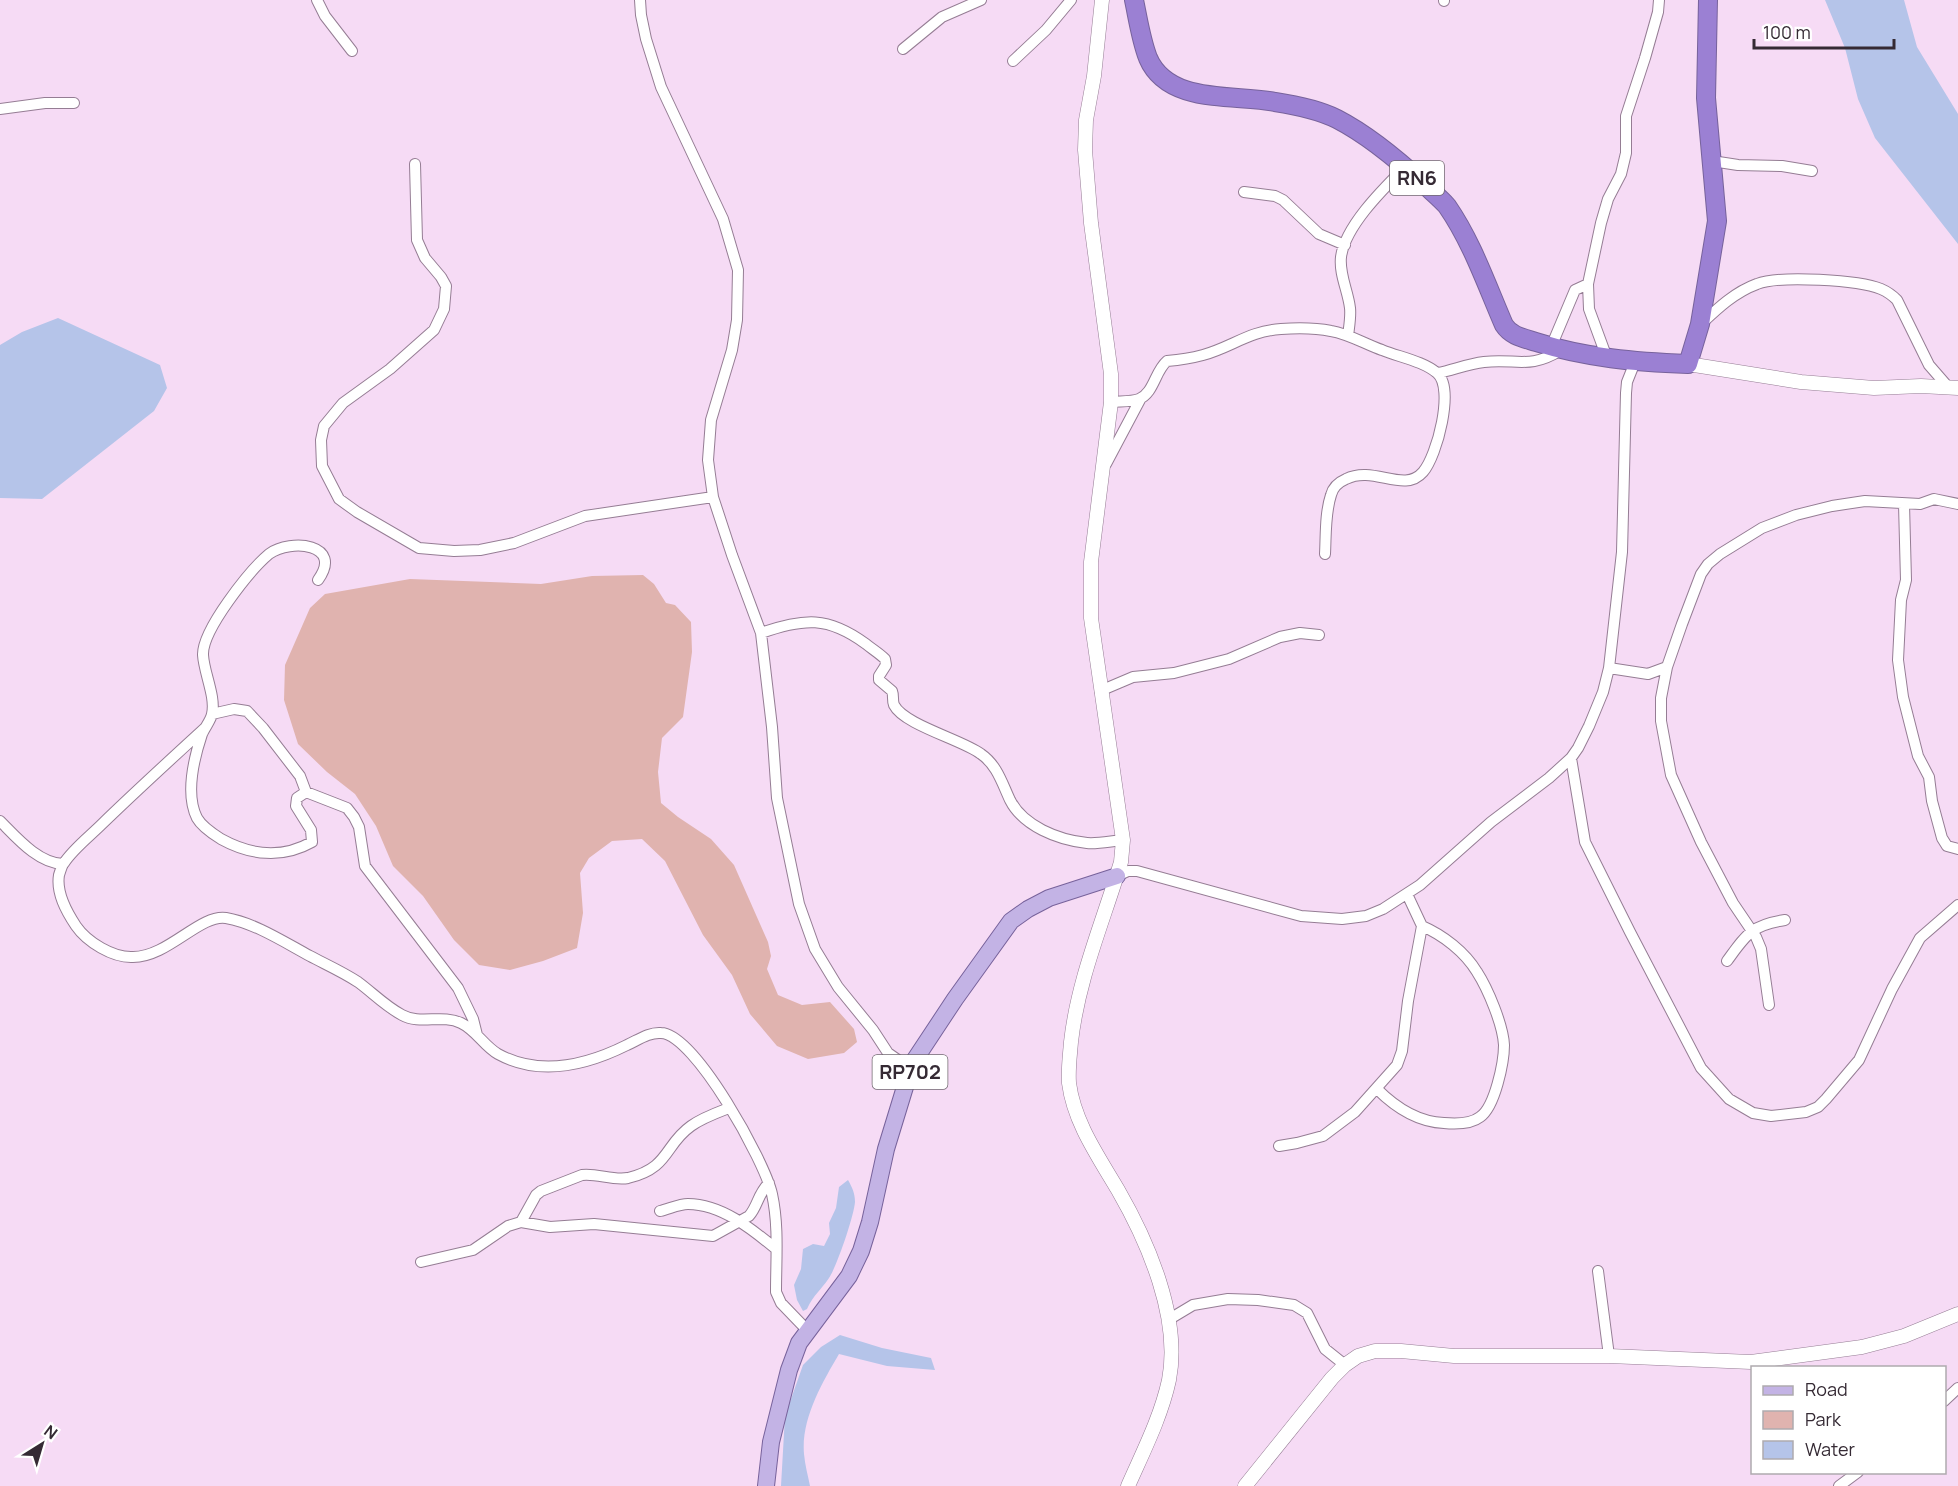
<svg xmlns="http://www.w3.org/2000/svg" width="1958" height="1486" font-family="Manrope,sans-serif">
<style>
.green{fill:#e0b3af}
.water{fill:#b5c4e9}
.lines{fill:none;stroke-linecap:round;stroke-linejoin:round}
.street-casing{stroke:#957d94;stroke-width:12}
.secondary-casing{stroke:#957d94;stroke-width:15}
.primary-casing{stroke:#77629b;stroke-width:18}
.highway-casing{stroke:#77629b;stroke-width:20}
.street{stroke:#fff;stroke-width:10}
.secondary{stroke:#fff;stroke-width:14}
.primary{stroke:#c3b3e5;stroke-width:16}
.highway{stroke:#9b80d3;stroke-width:18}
.labels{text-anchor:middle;stroke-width:4.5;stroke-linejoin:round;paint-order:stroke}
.shield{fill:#fff;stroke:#726a71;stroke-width:1.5}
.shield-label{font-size:20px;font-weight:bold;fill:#352a34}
</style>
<rect width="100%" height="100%" fill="#f6dbf5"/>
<path class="green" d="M643 575 654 584 666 603 675 605 691 622 692 652 683 717 662 738 658 772 661 803 678 817 711 839 734 865 768 942 771 956 767 969 778 995 802 1005 830 1002 854 1029 857 1042 844 1053 808 1059 777 1046 750 1014 732 975 703 935 665 861 642 839 612 841 589 858 580 873 583 913 577 948 543 961 510 970 479 965 454 940 423 896 393 866 376 826 355 794 327 772 298 744 284 700 285 665 310 608 325 594 410 579 541 584 592 576Z"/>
<path class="water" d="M1825 0H1904L1917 47 1958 114V244L1875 138 1858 99 1845 48Z
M58 318 160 365 167 388 154 411 42 499 0 498V345L22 332Z
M848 1180C852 1187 855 1193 855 1202 854 1216 837 1266 829 1278 821 1290 814 1294 807 1309L803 1311 797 1300 794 1285 801 1269 803 1249 813 1244 824 1246 830 1234 829 1223 836 1208 839 1187Z
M840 1335 882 1348 931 1358 935 1370 887 1366 839 1354C822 1383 801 1419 804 1454 805 1465 808 1476 810 1486H781L785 1416 803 1365 821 1347Z"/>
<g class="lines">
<defs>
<path id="street" d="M317 0 325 16 352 51
M640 0 641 15 646 39 661 87 723 219 738 270 737 320 732 350 711 420 708 460 713 497 732 555 761 633 772 727 777 798 799 904 815 949 838 987 873 1030 888 1053 898 1060 912 1064
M1444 0V1
M903 49 942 17 981 0
M1013 61 1046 30 1071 0
M0 109 45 103H74
M1712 161 1738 165 1782 166 1812 171
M415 164 417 240 425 258 441 277 446 286 444 309 434 330 390 369 343 403 324 426 321 440 322 466 339 499 357 512 419 548 454 551 480 550 514 543 585 516 713 497
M1244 192 1275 196 1283 200 1319 234 1345 245
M1701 324C1718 308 1735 292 1757 284 1780 275 1859 280 1881 289 1888 292 1892 295 1897 300L1929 365 1949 388
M1348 336C1349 327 1351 317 1350 308 1348 291 1339 274 1341 257 1345 226 1384 188 1405 167
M1551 347 1575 290 1588 284
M1607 358 1589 309 1588 284 1601 223 1608 199 1621 174 1626 153V116L1645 58 1658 12 1659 0
M1438 373C1453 370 1468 364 1484 362 1516 358 1529 370 1561 350
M1111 402C1120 401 1131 402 1139 399 1154 393 1155 371 1167 361 1179 360 1192 358 1203 355 1232 347 1249 331 1281 329 1296 328 1316 328 1331 331 1349 334 1365 344 1382 350 1399 357 1423 361 1437 373 1455 388 1437 456 1423 472 1404 494 1374 465 1346 479 1339 482 1333 487 1331 495 1325 513 1326 535 1325 554
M1106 464 1141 398
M1904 504 1906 580 1901 600 1898 660 1903 697 1918 756 1929 777 1932 801 1942 838 1947 846 1958 849
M761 633C804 618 828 616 866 644 872 649 879 653 885 659L886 665 879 676V680L892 691C894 696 892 700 894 705 904 725 963 740 981 754 997 765 1002 783 1010 800 1023 826 1058 840 1087 843 1098 844 1111 841 1123 840
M1609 668 1648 674 1667 667
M1100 691 1133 677 1174 673 1229 659 1280 637 1300 633 1319 635
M212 714 234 709 247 711 263 728 300 776 306 792 347 808 354 817 359 827 365 866 458 988 473 1019 477 1035
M205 728C170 760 136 791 102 824 90 836 73 849 64 863 62 865 60 872 59 875 56 893 66 911 76 926 87 942 113 958 133 957 168 957 200 914 226 918 255 923 284 942 310 956 325 964 343 972 358 982 373 993 385 1006 402 1015 420 1025 442 1014 461 1023 476 1030 484 1046 498 1054 540 1077 587 1065 627 1045 638 1040 649 1032 661 1033 695 1034 765 1162 772 1194 779 1226 776 1259 776 1292L781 1303 807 1330
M1571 758 1585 842 1630 932 1701 1068 1729 1099 1753 1113 1771 1116 1806 1112 1818 1107 1826 1099 1859 1060 1892 989 1920 938 1958 905
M306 792 297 798 296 806 311 830 312 842C282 859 250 855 221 839 213 834 202 827 197 818 185 794 194 758 202 734 205 727 211 720 212 714 216 697 204 673 203 655 202 630 250 570 269 554 291 538 344 544 318 580
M0 821C17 838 38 863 63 864
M1117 876 1128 871H1137L1301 916 1342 919 1366 916 1383 909 1420 885 1491 822 1549 778 1571 758 1578 748 1589 726 1603 692 1609 668 1622 552 1626 393 1627 382 1635 362
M1727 961C1746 935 1751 925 1785 920
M1769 1005 1761 949 1756 937 1733 903 1701 842 1671 775 1661 721V698L1667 667 1682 624 1701 574 1708 564 1720 554 1762 528 1796 515 1832 506 1865 501 1920 504 1934 499 1958 504
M1377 1089C1396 1108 1417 1122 1444 1123 1455 1124 1471 1124 1480 1117 1495 1107 1504 1062 1504 1045 1503 1025 1488 989 1477 972 1465 952 1443 935 1422 926
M1279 1146 1297 1143 1323 1136 1355 1112 1397 1065 1402 1051 1408 1001 1422 926 1407 894
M660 1211C669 1209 679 1204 688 1204 721 1204 752 1229 776 1249
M521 1222 536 1195 541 1191 582 1175C597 1173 613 1181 628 1178 670 1168 664 1145 691 1126 702 1118 716 1113 729 1108
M421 1262 473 1250 508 1226 521 1222 550 1227 594 1224 713 1236 749 1216C758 1206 758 1193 769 1183
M1598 1271 1609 1356
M1168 1320 1193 1305 1228 1299 1258 1300 1294 1305 1307 1313 1325 1349 1345 1365
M1944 1401 1958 1388
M1839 1486 1858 1472"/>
<path id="secondary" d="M1102 0 1094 76 1086 120 1085 150 1091 223 1111 374V402L1091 562V618L1123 840 1121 862C1103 922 1078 979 1071 1042 1070 1055 1068 1069 1069 1083 1074 1122 1098 1156 1118 1190 1148 1242 1181 1318 1169 1380 1161 1417 1143 1452 1128 1486
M1688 364 1801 382 1874 388 1921 386 1958 388
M1245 1486 1332 1378 1345 1365 1358 1356 1375 1351H1401L1454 1356H1609L1751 1362 1862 1347 1904 1336 1958 1314"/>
<path id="primary" d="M766 1486 771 1442 789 1370 799 1343 849 1276 861 1251 870 1222 886 1149 912 1064 955 999 1011 921 1028 909 1049 898 1117 876"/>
<path id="highway" d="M1134 0C1138 19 1141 40 1148 58 1168 105 1235 94 1275 102 1295 105 1319 110 1337 119 1368 135 1398 160 1424 184 1431 191 1440 198 1447 206 1472 242 1487 286 1504 325 1511 336 1523 338 1536 342 1586 358 1636 362 1688 364L1700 324 1717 221 1706 98 1708 0"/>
</defs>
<use href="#street" class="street-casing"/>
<use href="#secondary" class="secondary-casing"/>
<use href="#primary" class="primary-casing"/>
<use href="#highway" class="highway-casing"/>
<use href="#street" class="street"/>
<use href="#secondary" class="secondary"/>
<use href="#primary" class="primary"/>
<use href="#highway" class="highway"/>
</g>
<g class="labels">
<g class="shield">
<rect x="1390" y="161" width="54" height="34" rx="4.5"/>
<rect x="872.5" y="1055" width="75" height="34" rx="4.5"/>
</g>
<g class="shield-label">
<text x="1417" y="185">RN6</text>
<text x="910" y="1079">RP702</text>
</g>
</g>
<rect x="1751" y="1366" width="195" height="108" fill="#ffffff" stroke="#aeaaae" stroke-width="1.5"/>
<rect x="1763" y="1386" width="30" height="9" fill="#c3b3e5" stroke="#aeaaae" stroke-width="1.5"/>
<text x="1805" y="1396" font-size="18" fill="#352a34">Road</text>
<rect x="1763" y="1411" width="30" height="18" fill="#e0b3af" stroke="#aeaaae" stroke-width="1.5"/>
<text x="1805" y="1426" font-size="18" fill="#352a34">Park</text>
<rect x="1763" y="1441" width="30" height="18" fill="#b5c4e9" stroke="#aeaaae" stroke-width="1.5"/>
<text x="1805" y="1456" font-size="18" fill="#352a34">Water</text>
<g transform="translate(42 1444) rotate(37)" stroke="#ffffff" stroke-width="4.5" paint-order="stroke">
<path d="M0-4.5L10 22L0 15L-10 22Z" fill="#352a34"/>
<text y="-9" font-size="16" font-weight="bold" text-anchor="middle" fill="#352a34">N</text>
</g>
<path d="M1754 39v9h140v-9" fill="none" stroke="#352a34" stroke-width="3"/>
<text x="1763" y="39" font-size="18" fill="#352a34" stroke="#ffffff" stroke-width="4.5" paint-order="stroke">100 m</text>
</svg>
